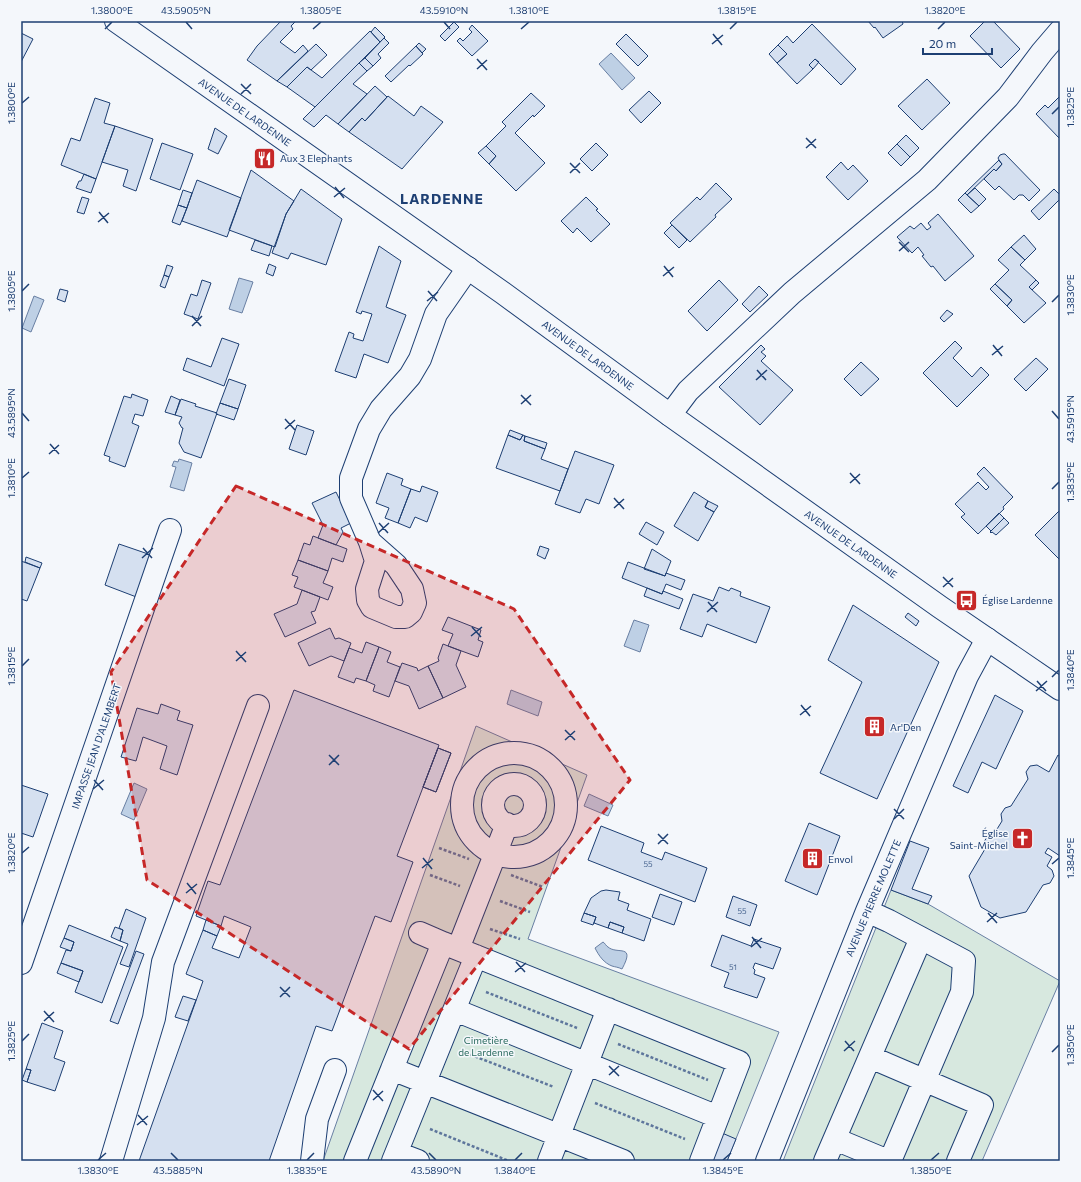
<svg xmlns="http://www.w3.org/2000/svg" width="1081" height="1182" font-family="Commissioner,sans-serif">
<style>
.green{fill:#d7e8df;stroke:#687fa3}
.water{fill:#bed0e5;stroke:#687fa3}
.building{fill:#d5e0f0;stroke:#1d3f73}
.lines{fill:none;stroke-linecap:round;stroke-linejoin:round}
.minor-casing{stroke:#1d3f73;stroke-width:24}
.major-casing{stroke:#1d3f73;stroke-width:24}
.path{stroke:#5e769c;stroke-width:2.5;stroke-dasharray:3 2;stroke-linecap:butt}
.minor{stroke:#f4f7fb;stroke-width:22}
.major{stroke:#f4f7fb;stroke-width:22}
.marked{fill:#c62828;fill-opacity:0.2;stroke:#c62828;stroke-width:3;stroke-dasharray:8 5;stroke-linejoin:round}
.ticks{fill:none;stroke:#1d3f73;stroke-width:1.5}
.labels{text-anchor:middle;stroke-width:3;stroke-linejoin:round;paint-order:stroke}
.number-label{font-size:8px;fill:#4b6792}
.street-label{font-size:10px;fill:#1d3f73;stroke:#f4f7fb}
.poi-label{font-size:10px;fill:#1d3f73;stroke:#f4f7fb;text-anchor:start}
.park-label{font-size:10px;fill:#2c6c60;stroke:#f4f7fb}
.district-label{font-size:14px;font-weight:bold;letter-spacing:1px;fill:#1d3f73;stroke:#f4f7fb}
.neatline{fill:none;stroke:#1d3f73;stroke-width:1.5}
.ticks-label{font-size:10px;text-anchor:middle;fill:#1d3f73}
</style>
<rect width="100%" height="100%" fill="#f4f7fb"/>
<path class="green" d="M476 726 587 775 528 939 779 1032 727 1161H323Z
M891 890 928 904 1060 981 982 1161H783Z"/>
<path class="water" d="M611 53 635 78 622 90 599 64Z
M239 278 253 282 242 313 229 309Z
M34 296 44 300 31 332 22 328Z
M179 459 192 463 184 491 170 487 176 467 172 466 174 461 178 462Z
M634 620 649 625 640 652 624 646Z
M511 690 542 702 538 716 507 704Z
M134 783 147 789 134 820 121 814Z
M589 794 613 805 608 816 584 806Z
M603 942C604 942 607 947 608 947 617 955 636 943 622 969 618 967 615 967 612 966 604 963 599 956 595 948Z"/>
<path class="building" d="M281 21H296L291 26 293 29 280 42 295 53 303 45 308 51 277 81 247 60 257 46Z
M868 21H902L903 24 883 38 875 27 874 28Z
M985 21H993L1020 49 1001 68 970 36Z
M454 22 459 27 445 41 440 36Z
M812 24 856 69 841 85 815 59 809 65 813 69 797 84 777 63 787 54 778 45 787 36 793 43Z
M472 25 488 41 472 56 457 41 460 38 463 41 472 32 469 29Z
M375 27 385 37 380 42 371 32Z
M370 31 380 42 315 107 287 87 307 67 322 78Z
M21 33 33 39 21 62Z
M626 34 648 56 638 66 616 44Z
M384 38 389 43 378 54 381 58 373 66 365 58Z
M419 43 426 49 422 53 416 46Z
M316 44 327 55 311 70 307 67 287 87 277 81Z
M778 45 787 54 777 63 769 54Z
M416 46 423 54 410 66 409 65 391 82 385 76Z
M365 58 373 66 367 71 359 63Z
M815 59 819 62 813 69 809 65Z
M359 63 367 71 353 84 367 94 338 124 326 115 314 127 303 119Z
M927 79 950 103 922 130 898 106Z
M375 86 387 97 365 121 362 118 349 132 338 124Z
M649 91 661 103 641 123 629 110Z
M531 93 545 106 534 117 533 115 515 133 545 163 516 191 489 164 496 156 486 146 506 126 502 122Z
M388 96 414 116 421 106 443 122 402 169 349 132 362 118 365 121Z
M1060 96V139L1036 114 1045 105 1048 108Z
M95 98 110 103 104 123 115 126 96 179 61 165 71 138 80 141Z
M115 126 153 139 136 191 123 186 128 170 102 162Z
M215 128 227 136 218 154 208 149Z
M906 135 919 148 910 157 897 144Z
M162 143 193 154 180 190 150 179Z
M596 143 608 155 592 171 580 159Z
M897 144 910 157 901 166 888 153Z
M486 146 496 156 489 164 478 153Z
M1003 154H1005L1040 190 1029 201 1023 195H1019L1014 200 999 186 995 190 984 179 994 169 996 171 1002 164 1000 162 998 158 1000 155Z
M999 160 1002 164 996 171 994 169 967 195 965 193Z
M841 162 848 170 853 165 868 181 848 200 826 177Z
M251 170 294 201 286 214 275 247 229 230Z
M84 174 96 179 91 193 76 188 79 181H81Z
M197 180 241 198 227 237 182 221Z
M716 183 732 199 715 215 716 217 690 242 670 223 697 197 700 200Z
M975 188 986 199 979 206 967 195Z
M301 189 342 219 326 265 291 253 288 259 272 253 286 214Z
M1054 189 1060 195V199L1039 220 1031 211Z
M183 190 192 193 187 208 178 205Z
M965 193 979 206 971 213 958 200Z
M82 197 89 199 84 214 77 212Z
M586 197 598 209 596 210 610 224 591 242 577 228 573 233 561 221Z
M178 205 187 208 180 225 172 222Z
M938 214 974 256 945 281 933 266 931 267 922 256 924 255 918 247 912 253 897 237 910 226 914 229 921 223 927 230 931 227 928 223Z
M672 225 687 240 679 248 664 233Z
M1024 235 1036 249 1025 260 1011 247Z
M255 240 272 246 269 256 251 250Z
M379 246 401 261 386 307 406 315 388 363 364 354 356 378 335 371 349 332 354 334 353 338 363 341 372 314 362 311 361 314 356 312Z
M1011 247 1025 260 1020 265 1036 280 1029 287 1046 303 1024 323 1007 306 1012 300 995 284 1009 270 998 260Z
M269 264 276 267 273 276 266 273Z
M167 265 173 267 169 277 164 275Z
M164 275 169 277 165 288 160 286Z
M202 280 211 283 198 319 184 314 191 294 197 296Z
M719 280 738 300 707 331 688 311Z
M1036 280 1039 283 1032 290 1029 287Z
M995 284 1012 300 1007 306 990 289Z
M759 286 768 295 750 312 742 304Z
M60 289 68 291 65 302 57 299Z
M947 310 953 314 944 322 940 318Z
M222 338 239 344 224 386 183 370 187 358 211 367Z
M955 341 962 348 953 358 972 377 981 367 989 375 957 407 923 373Z
M761 345 765 349 761 352 766 356 761 361 793 390 760 425 719 387Z
M1036 358 1048 369 1026 391 1014 379Z
M861 362 879 379 861 396 844 379Z
M229 379 246 385 238 409 220 403Z
M132 394 148 400 143 416 135 414 132 423 139 426 125 467 109 461 110 457 104 455 124 396 131 398Z
M171 396 180 400 175 415 165 412Z
M181 399 196 404 195 406 217 413 201 458 184 452 179 443 183 428H182L179 423 182 417 175 415Z
M220 403 238 409 234 420 216 414Z
M297 425 314 431 306 455 289 449Z
M510 430 523 435 520 440 508 435Z
M508 435 520 440 523 435 525 436 524 441 545 449 541 459 568 469 560 491 496 468Z
M525 436 547 443 545 449 524 441Z
M575 451 614 465 599 504 586 499 580 513 555 504Z
M984 467 1013 497 1003 507 1004 509 978 534 961 517 965 514 955 504 978 482 986 490 989 487 977 474Z
M387 473 403 479 401 485 411 489 398 523 385 518 389 508 376 503Z
M422 486 438 492 427 522 415 517 410 528 398 523 411 489 420 492Z
M336 492 351 523 341 528 343 532 336 545 318 538 323 525 312 503Z
M694 492 708 501 705 507 714 512 698 541 674 526Z
M708 501 718 506 714 512 705 507Z
M1060 510V560L1035 535Z
M999 513 1004 518 991 531 986 526Z
M1004 518 1009 523 996 535 992 532 991 533 990 532Z
M646 522 664 532 657 545 639 534Z
M313 536 347 549 343 562 332 558 328 571 298 560 304 543 310 545Z
M119 544 154 556 139 598 105 585Z
M540 546 549 549 545 559 537 555Z
M652 549 671 561 665 576 644 569Z
M26 557 42 563 40 568 25 562Z
M298 560 328 571 323 583 333 587 328 600 294 587 298 577 292 575Z
M21 561 40 568 27 601 21 599Z
M628 562 665 576 666 573 685 580 681 590 666 584 662 594 622 578Z
M719 587 729 591 731 588 741 592 740 596 770 607 756 643 707 624 702 637 680 629 693 594 713 601Z
M647 588 662 594 663 591 683 599 679 609 644 596Z
M302 590 320 597 315 611 311 612 316 623 285 637 274 614 297 604Z
M962 596 972 604 970 607 959 600Z
M853 605 939 662 877 799 820 773 862 682 828 660Z
M908 613 919 621 916 626 905 617Z
M448 617 481 630 478 640 483 642 478 657 448 646 453 634 442 630Z
M330 628 335 639 339 638 351 643 344 661 331 656 309 666 298 643Z
M366 642 379 647 366 681 356 678 354 683 338 677 349 648 362 653Z
M443 644 461 651 456 665 466 687 443 698 428 666 439 661 438 658Z
M379 647 391 652 387 662 400 667 389 697 373 691 375 685 366 681Z
M402 663 417 668 418 671 428 666 443 698 419 709 409 686 395 681Z
M294 690 439 745 397 856 413 862 391 922 375 916 332 1031 316 1026 269 1161H139L203 981 186 974 203 930 217 936 212 948 239 958 251 927 224 916 221 926 196 916 208 881 220 885Z
M995 695 1023 711 996 769 982 762 968 793 953 786Z
M161 704 180 711 177 720 193 725 177 775 160 769 167 746 143 737 136 761 121 757 137 708 158 714Z
M438 748 451 753 436 792 423 787Z
M438 748 451 753 436 792 423 787Z
M1058 755 1060 756V856L1048 848 1045 853 1052 857 1047 866 1052 870 1054 876 1050 883 1043 885 1026 912 1000 918 981 907 969 876 985 849 984 842 988 835 994 834 1002 821 1001 814 1005 808 1011 806 1028 779 1026 772 1030 766 1037 765 1049 772Z
M21 785 48 794 33 837 21 833Z
M809 823 840 836 817 895 785 881Z
M601 826 644 843 641 852 662 860 665 852 707 868 695 902 588 860Z
M910 841 929 848 912 889 932 896 928 904 891 890Z
M606 890 620 892 618 900 629 904 627 910 651 919 644 941 622 933 624 927 610 922 608 928 594 923 596 917 584 913 591 898 601 891Z
M660 894 682 902 674 925 652 917Z
M733 896 757 905 750 926 726 917Z
M126 909 146 918 129 967 120 964 128 944 120 941 123 930 119 928Z
M584 913 596 917 593 925 581 921Z
M206 920 221 926 217 936 203 930Z
M610 922 624 927 622 933 608 928Z
M69 925 123 947 102 1003 75 992 83 971 61 963 66 950 71 951 74 942 64 938Z
M115 927 123 930 120 941 111 937Z
M722 935 751 946 754 939 781 948 773 969 755 963 753 968 755 970 754 974 765 978 757 998 724 987 729 973 711 966Z
M64 938 74 942 71 951 60 947Z
M136 951 144 954 118 1024 110 1021Z
M61 963 83 971 79 982 57 973Z
M183 996 196 1000 188 1021 175 1017Z
M42 1023 63 1031 54 1058 65 1062 55 1091 27 1082 31 1070 26 1069Z
M26 1069 31 1070 27 1082 22 1080Z
M722 1133 736 1139 727 1161H711Z"/>
<g class="lines">
<defs>
<path id="minor" d="M670 415 688 391 792 293 927 180 1008 97 1042 52 1060 31
M370 542 396 565 412 589 415 603 411 612 405 617H396L372 607 368 600 367 589 376 561 370 542 351 498V478L369 429 381 409 410 376 420 359 436 314 468 268
M462 805a52 52 0 1 1 104 0a52 52 0 1 1-104 0Z
M493 805a21 21 0 1 1 42 0a21 21 0 1 1-42 0Z
M867 911 889 921 964 961 962 992 890 1161
M443 943 739 1062 701 1161
M458 949 507 824
M21 963 170 530
M455 1010 718 1117
M870 1057 982 1105 958 1161
M392 1069 443 943 420 933
M835 1139 888 1161
M397 1153 418 1161
M111 1161 154 1018 163 962 258 706
M312 1161 317 1119 335 1070
M355 1161 392 1069 623 1161
M393 1161 476 956
M549 1161 608 1009
M767 1161 867 911 967 676 987 639
M825 1161 921 938"/>
<path id="major" d="M116 21 503 293 670 415 940 607 1060 689"/>
</defs>
<use href="#minor" class="minor-casing"/>
<use href="#major" class="major-casing"/>
<path class="path" d="M439 848 469 859
M430 875 460 886
M511 875 543 887
M500 901 530 912
M490 929 520 939
M486 992 577 1028
M618 1044 708 1080
M461 1051 554 1087
M595 1103 685 1139
M430 1129 509 1161"/>
<use href="#minor" class="minor"/>
<use href="#major" class="major"/>
</g>
<path class="marked" d="M236 486 514 609 630 780 409 1049 147 880 111 672Z"/>
<path class="ticks" d="M186 22 192 29M444 22 450 29M105 29 112 22M313 29 321 22M521 29 529 22M730 29 737 22M938 29 945 22M713 34 722 45M712 44 723 35M477 59 487 70M477 69 487 60M241 84 251 94M241 94 251 84M22 103 29 97M1052 114 1059 107M806 138 816 148M806 148 816 139M570 163 580 173M570 173 580 163M335 187 344 198M334 197 345 188M99 212 108 223M98 222 109 213M899 242 909 252M899 251 909 242M664 266 673 277M663 276 674 267M22 291 29 284M428 291 437 301M427 301 438 292M1052 302 1059 295M192 316 201 326M192 326 202 316M993 345 1002 356M992 355 1003 346M757 370 766 380M756 380 767 370M521 395 531 405M521 404 531 395M1052 411 1059 419M22 413 29 421M285 419 295 430M285 429 295 420M50 444 59 454M49 454 59 445M850 473 860 484M22 478 29 472M850 483 860 474M1052 489 1059 482M614 498 624 509M614 508 624 499M379 523 388 533M378 533 389 523M143 548 152 558M142 558 153 548M943 577 953 587M943 587 953 578M708 602 717 612M707 612 718 602M472 627 481 637M471 636 482 627M236 651 246 662M236 661 246 652M22 666 29 659M1052 677 1059 670M1037 681 1046 691M1036 691 1047 681M801 705 810 716M800 715 811 706M565 730 575 740M565 740 575 731M329 755 339 765M329 765 339 755M94 780 103 790M93 789 104 780M894 809 904 819M894 819 904 809M658 834 668 844M658 844 668 834M22 853 29 847M423 858 432 869M1052 864 1059 858M422 868 433 859M187 883 196 894M186 893 197 884M988 913 997 923M987 922 997 913M752 937 761 948M751 947 762 938M516 962 525 972M515 972 526 963M280 987 290 997M280 997 290 987M44 1011 54 1022M44 1021 54 1012M22 1041 29 1034M845 1041 854 1051M844 1051 855 1041M1052 1052 1059 1045M609 1066 619 1076M609 1075 619 1066M373 1090 383 1101M373 1100 383 1091M138 1115 147 1125M137 1125 148 1116M171 1153 178 1160M429 1153 436 1160M98 1160 106 1153M307 1160 314 1153M515 1160 522 1153M723 1160 731 1153M931 1160 939 1153"/>
<defs>
<symbol id="restaurant-square" viewBox="-11 -11 22 22"><rect x="-9" y="-9" width="18" height="18" rx="4" fill="#c62828" stroke="#f4f7fb"/><path d="M-5-6h1v4h1v-4h1v4h1v-4h1v5L-1.5 .5V6h-2V.5L-5-1ZM5-6V6H3V1.5H1.5Q1.5-4 5-6Z" fill="#fff"/></symbol>
<symbol id="bus-square" viewBox="-11 -11 22 22"><rect x="-9" y="-9" width="18" height="18" rx="4" fill="#c62828" stroke="#f4f7fb"/><path d="M-5-6H5V4H4V6H2V4H-2V6H-4V4H-5ZM-3.5-4V0h7V-4ZM-3.5 1.2v1.5H-2V1.2ZM2 1.2v1.5H3.5V1.2Z" fill="#fff"/></symbol>
<symbol id="building-square" viewBox="-11 -11 22 22"><rect x="-9" y="-9" width="18" height="18" rx="4" fill="#c62828" stroke="#f4f7fb"/><path d="M-4-6H4V6H1V3H-1V6H-4ZM-2.5-4.3h1.7v1.8h-1.7ZM.8-4.3h1.7v1.8H.8ZM-2.5-1h1.7V.8h-1.7ZM.8-1h1.7V.8H.8Z" fill="#fff"/></symbol>
<symbol id="church-square" viewBox="-11 -11 22 22"><rect x="-9" y="-9" width="18" height="18" rx="4" fill="#c62828" stroke="#f4f7fb"/><path d="M-1.2-6h2.4v3.5h3.3v2.4h-3.3V6h-2.4V-.1h-3.3v-2.4h3.3Z" fill="#fff"/></symbol>
</defs>
<g fill-rule="evenodd">
<use href="#restaurant-square" x="252" y="146" width="25" height="25"/>
<use href="#bus-square" x="954" y="588" width="25" height="25"/>
<use href="#building-square" x="862" y="714" width="25" height="25"/>
<use href="#church-square" x="1010" y="826" width="25" height="25"/>
<use href="#building-square" x="800" y="846" width="25" height="25"/>
</g>
<g class="labels">
<g class="number-label">
<text x="648" y="867">55</text>
<text x="742" y="914">55</text>
<text x="733" y="970">51</text>
</g>
<g class="street-label">
<text transform="translate(245 112) rotate(35)" y="4">AVENUE DE LARDENNE</text>
<text transform="translate(588 355) rotate(36)" y="4">AVENUE DE LARDENNE</text>
<text transform="translate(851 544) rotate(35)" y="4">AVENUE DE LARDENNE</text>
<text transform="translate(96 746) rotate(-71)" y="4">IMPASSE JEAN D'ALEMBERT</text>
<text transform="translate(873 898) rotate(-67)" y="4">AVENUE PIERRE MOLETTE</text>
</g>
<g class="poi-label">
<text x="280" y="162">Aux 3 Elephants</text>
<text x="982" y="604">Église Lardenne</text>
<text x="890" y="731">Ar'Den</text>
<text x="1008" y="837" text-anchor="end">Église<tspan x="1008" dy="12">Saint-Michel</tspan></text>
<text x="828" y="863">Envol</text>
</g>
<g class="park-label">
<text x="486" y="1044">Cimetière<tspan x="486" dy="12">de Lardenne</tspan></text>
</g>
<g class="district-label">
<text x="442" y="204">LARDENNE</text>
</g>
</g>
<rect width="1081" height="1182" fill="none" stroke="#f4f7fb" stroke-width="44"/>
<path d="M923 48v6h69v-6" fill="none" stroke="#1d3f73" stroke-width="2"/>
<text x="929" y="48" font-size="12" fill="#1d3f73" stroke="#f4f7fb" stroke-width="3" paint-order="stroke">20 m</text>
<rect x="22" y="22" width="1037" height="1138" class="neatline"/>
<g class="ticks-label">
<text x="112" y="14">1.3800°E</text>
<text x="186" y="14">43.5905°N</text>
<text x="321" y="14">1.3805°E</text>
<text x="444" y="14">43.5910°N</text>
<text x="529" y="14">1.3810°E</text>
<text x="737" y="14">1.3815°E</text>
<text x="945" y="14">1.3820°E</text>
<text transform="translate(11 103) rotate(-90)" y="4">1.3800°E</text>
<text transform="translate(1070 107) rotate(-90)" y="4">1.3825°E</text>
<text transform="translate(11 291) rotate(-90)" y="4">1.3805°E</text>
<text transform="translate(1070 295) rotate(-90)" y="4">1.3830°E</text>
<text transform="translate(11 413) rotate(-90)" y="4">43.5895°N</text>
<text transform="translate(1070 419) rotate(-90)" y="4">43.5915°N</text>
<text transform="translate(11 478) rotate(-90)" y="4">1.3810°E</text>
<text transform="translate(1070 482) rotate(-90)" y="4">1.3835°E</text>
<text transform="translate(11 666) rotate(-90)" y="4">1.3815°E</text>
<text transform="translate(1070 670) rotate(-90)" y="4">1.3840°E</text>
<text transform="translate(11 853) rotate(-90)" y="4">1.3820°E</text>
<text transform="translate(1070 858) rotate(-90)" y="4">1.3845°E</text>
<text transform="translate(11 1041) rotate(-90)" y="4">1.3825°E</text>
<text transform="translate(1070 1045) rotate(-90)" y="4">1.3850°E</text>
<text x="98" y="1174">1.3830°E</text>
<text x="178" y="1174">43.5885°N</text>
<text x="307" y="1174">1.3835°E</text>
<text x="436" y="1174">43.5890°N</text>
<text x="515" y="1174">1.3840°E</text>
<text x="723" y="1174">1.3845°E</text>
<text x="931" y="1174">1.3850°E</text>
</g>
</svg>
